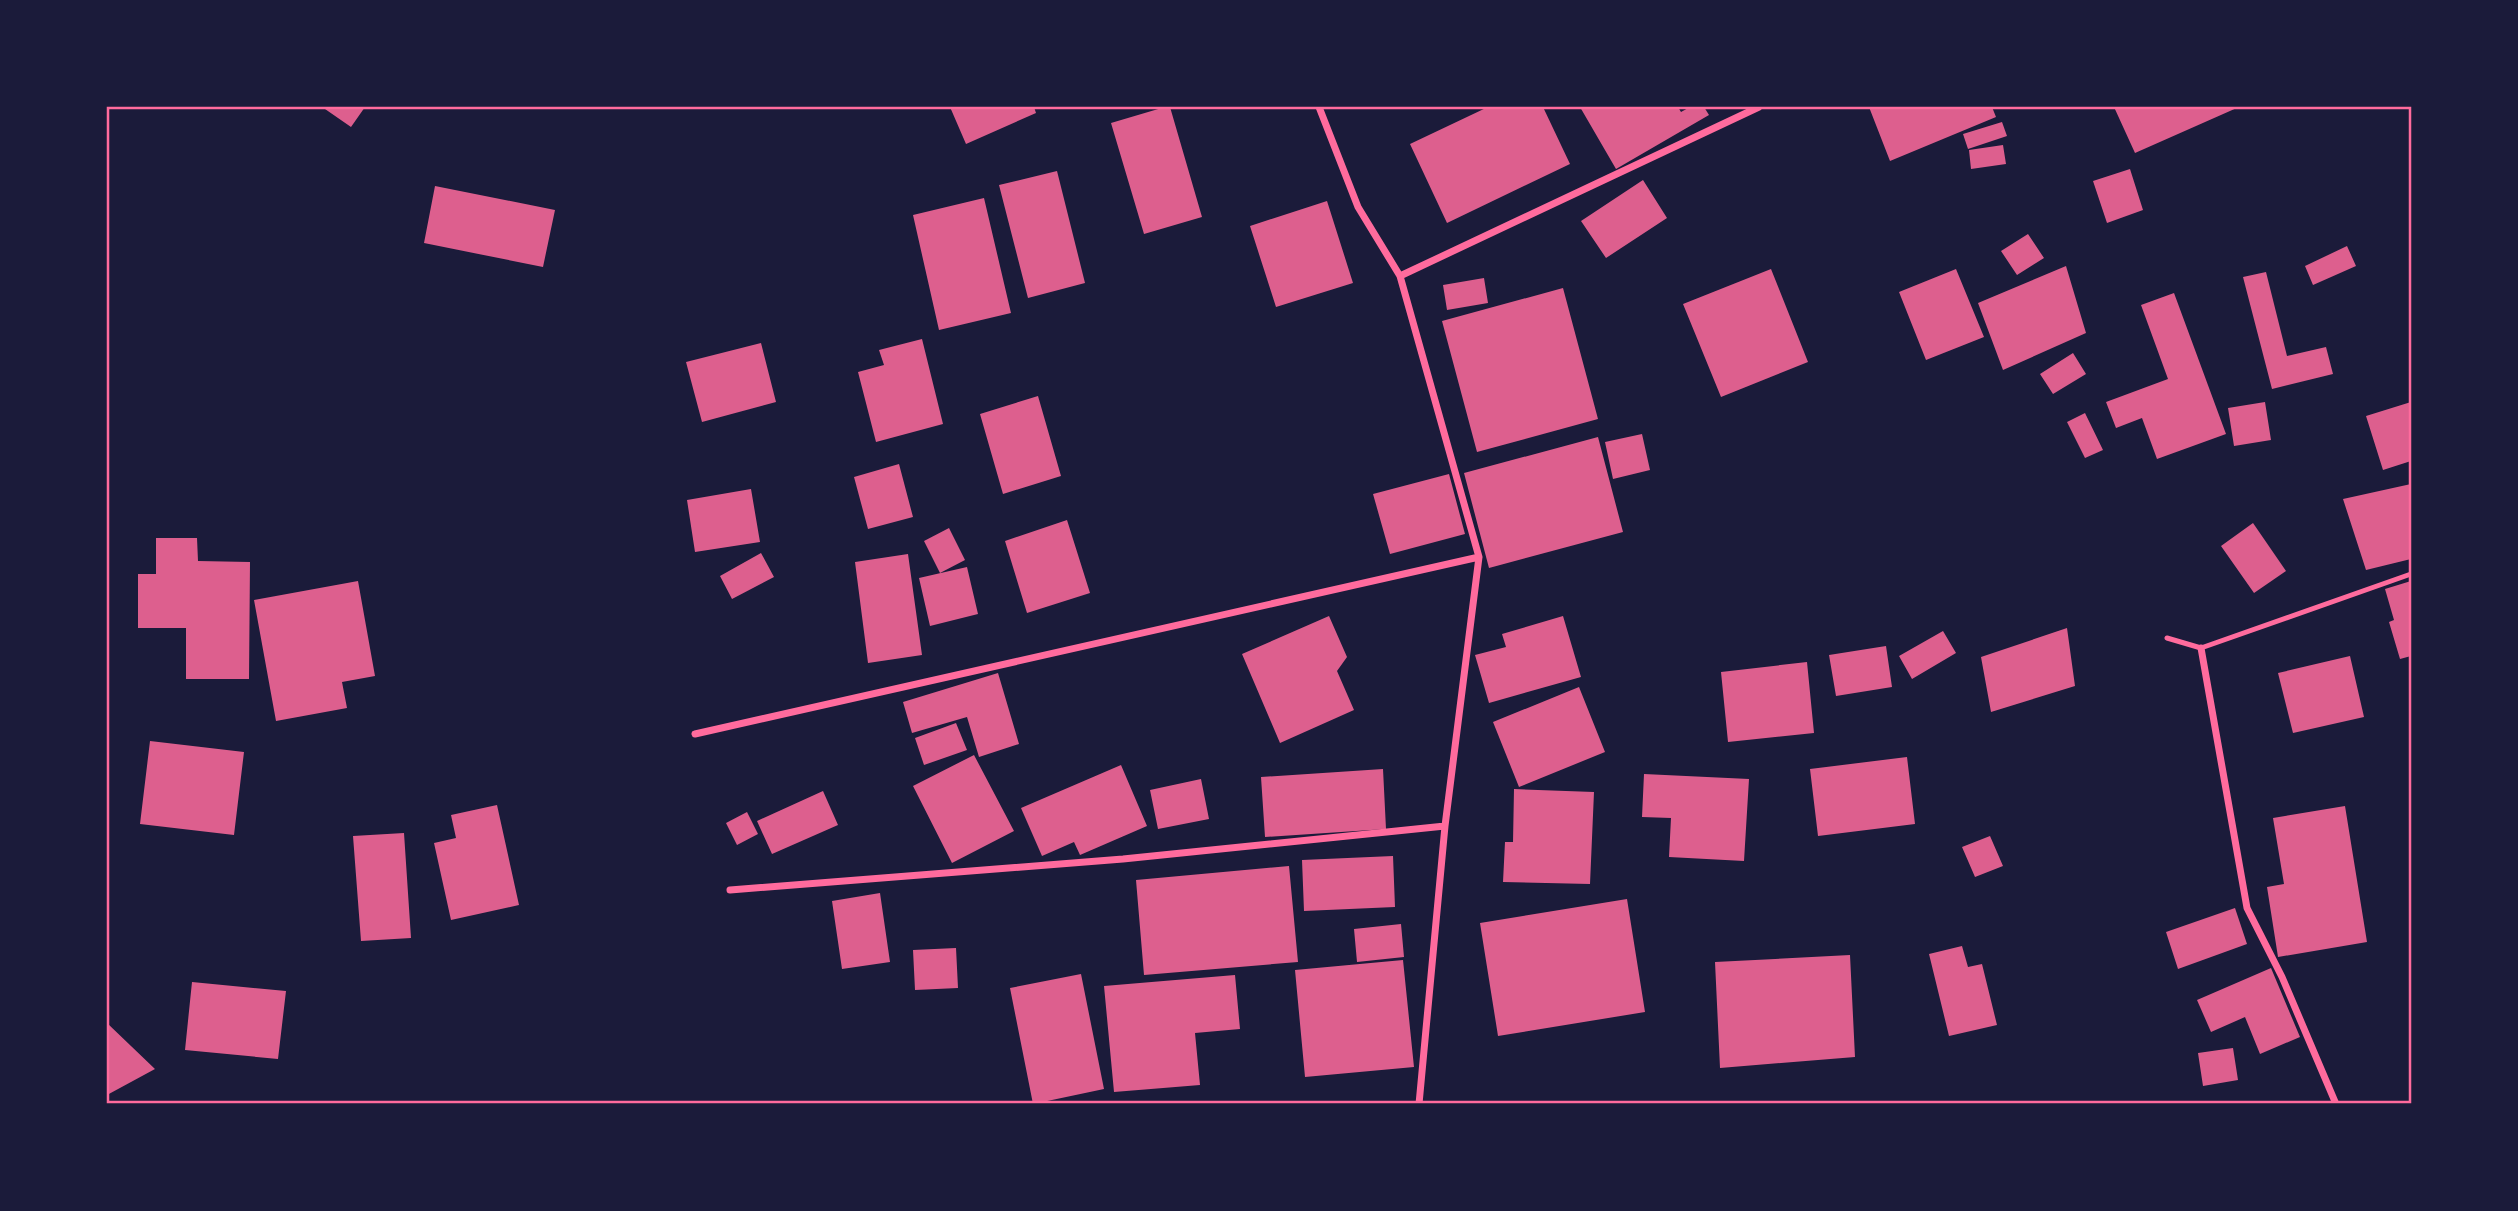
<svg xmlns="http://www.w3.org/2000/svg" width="2518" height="1211" font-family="Karla,sans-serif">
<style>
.building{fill:#dd5f8e}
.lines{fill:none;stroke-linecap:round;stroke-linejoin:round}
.service{stroke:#ff6b9d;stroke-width:5}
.minor{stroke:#ff6b9d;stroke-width:7}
.neatline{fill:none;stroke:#ff6b9d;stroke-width:2.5}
</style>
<rect width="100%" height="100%" fill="#1b1b3a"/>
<path class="building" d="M327 107H365L351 127 325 109Z
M950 107H1034L1036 113 966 144Z
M1165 107H1170L1202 217 1144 234 1111 123Z
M1488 107H1543L1570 164 1447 223 1410 144Z
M1580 107H1678L1681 112 1690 107H1704L1709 115 1616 169Z
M1869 107H1992L1996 117 1890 161Z
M2114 107H2239L2135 153Z
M2002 122 2007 136 1968 149 1963 134Z
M2003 145 2006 164 1971 169 1969 150Z
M2130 169 2143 210 2107 223 2093 181Z
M1057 171 1085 283 1028 298 999 185Z
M1643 180 1667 218 1606 258 1581 221Z
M435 186 555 210 543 267 424 243Z
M984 198 1011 313 939 330 913 215Z
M1327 201 1353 283 1276 307 1250 226Z
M2028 234 2044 258 2017 275 2001 251Z
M2347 246 2356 266 2313 285 2305 266Z
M2066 266 2086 333 2003 370 1978 303Z
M1771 269 1808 362 1721 397 1683 304Z
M1956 269 1984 337 1926 360 1899 292Z
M2266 272 2287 356 2326 347 2333 374 2272 389 2243 277Z
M1484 278 1488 303 1447 310 1443 285Z
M1563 288 1598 419 1477 452 1442 321Z
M2174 293 2226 434 2157 459 2142 418 2116 428 2106 402 2168 379 2141 305Z
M922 339 943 424 876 442 858 372 884 365 879 350Z
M761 343 776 402 702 422 686 362Z
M2073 353 2086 374 2053 394 2040 374Z
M1038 396 1061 476 1003 494 980 414Z
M2265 402 2271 440 2234 446 2228 408Z
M2411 402V461L2383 470 2366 416Z
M2085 413 2103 450 2085 458 2067 422Z
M1642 434 1650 470 1613 479 1605 442Z
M1598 437 1623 532 1489 568 1464 473Z
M899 464 913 517 868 529 854 477Z
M1449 474 1465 534 1390 554 1373 494Z
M2411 484V559L2366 570 2343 499Z
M751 489 760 542 695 552 687 500Z
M1067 520 1090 593 1027 613 1005 541Z
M2253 523 2286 571 2254 593 2221 546Z
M949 528 965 560 940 573 924 541Z
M156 538H197L198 561 250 562 249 679H186V628H138V574H156Z
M761 553 774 577 732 599 720 576Z
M908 554 922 655 868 663 855 562Z
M967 567 978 614 930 626 919 578Z
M358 581 375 676 342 682 347 708 276 721 254 600Z
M2411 581V656L2400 659 2389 622 2394 620 2385 589Z
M1329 616 1347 657 1337 671 1354 710 1280 743 1242 654Z
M1563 616 1581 677 1489 703 1475 655 1506 647 1502 634Z
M2067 628 2075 686 1991 712 1981 657Z
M1943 631 1956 653 1912 679 1899 656Z
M1886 646 1892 687 1836 696 1829 655Z
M2350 656 2364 717 2293 733 2278 673Z
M1807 662 1814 733 1728 742 1721 672Z
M998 673 1019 744 979 757 967 717 912 733 903 702Z
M1579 687 1605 752 1519 787 1493 722Z
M956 723 967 750 924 765 915 738Z
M150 741 244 752 234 835 140 824Z
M974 755 1014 831 952 863 913 786Z
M1907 757 1915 824 1818 836 1810 769Z
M1121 765 1147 826 1080 855 1074 842 1042 856 1021 808Z
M1383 769 1386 829 1265 837 1261 777Z
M1644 774 1749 779 1744 861 1669 857 1671 818 1642 817Z
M1201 779 1209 819 1158 829 1150 790Z
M1514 789 1594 792 1590 884 1503 882 1505 842H1513Z
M823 791 838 825 772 854 757 821Z
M497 805 519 905 451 920 434 843 456 838 451 815Z
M2345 806 2367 942 2278 957 2267 887 2284 884 2273 818Z
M747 812 758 834 737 845 726 823Z
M404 833 411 938 361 941 353 836Z
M1990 836 2003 866 1975 877 1962 847Z
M1393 856 1395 907 1304 911 1302 860Z
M1289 866 1298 962 1144 975 1136 880Z
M880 893 890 962 842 969 832 901Z
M1627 899 1645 1012 1498 1036 1480 923Z
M2235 908 2247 944 2178 969 2166 932Z
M1401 924 1404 957 1357 962 1354 929Z
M1962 946 1968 967 1982 964 1997 1025 1949 1036 1929 954Z
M956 948 958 988 915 990 913 950Z
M1850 955 1855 1057 1720 1068 1715 962Z
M1403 960 1414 1067 1305 1077 1295 970Z
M2271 968 2300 1037 2260 1054 2245 1017 2211 1032 2197 1000Z
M1081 974 1104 1089 1033 1104 1010 988Z
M1235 975 1240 1029 1195 1033 1200 1085 1114 1092 1104 986Z
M192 982 286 991 278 1059 185 1050Z
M107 1023 155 1069 107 1095Z
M2233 1048 2238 1080 2203 1086 2198 1053Z"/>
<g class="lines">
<path class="service" d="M2167 638 2201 648 2411 574"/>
<path class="minor" d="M1319 107 1358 207 1400 276 1479 557 1445 826 1419 1104
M1400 276 1759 107
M2201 648 2247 908 2282 977 2336 1104
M695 734 1479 557
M730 890 1123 859 1445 826"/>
</g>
<rect width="2518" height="1211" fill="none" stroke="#1b1b3a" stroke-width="217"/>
<rect x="108" y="108" width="2302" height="994" class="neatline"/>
</svg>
